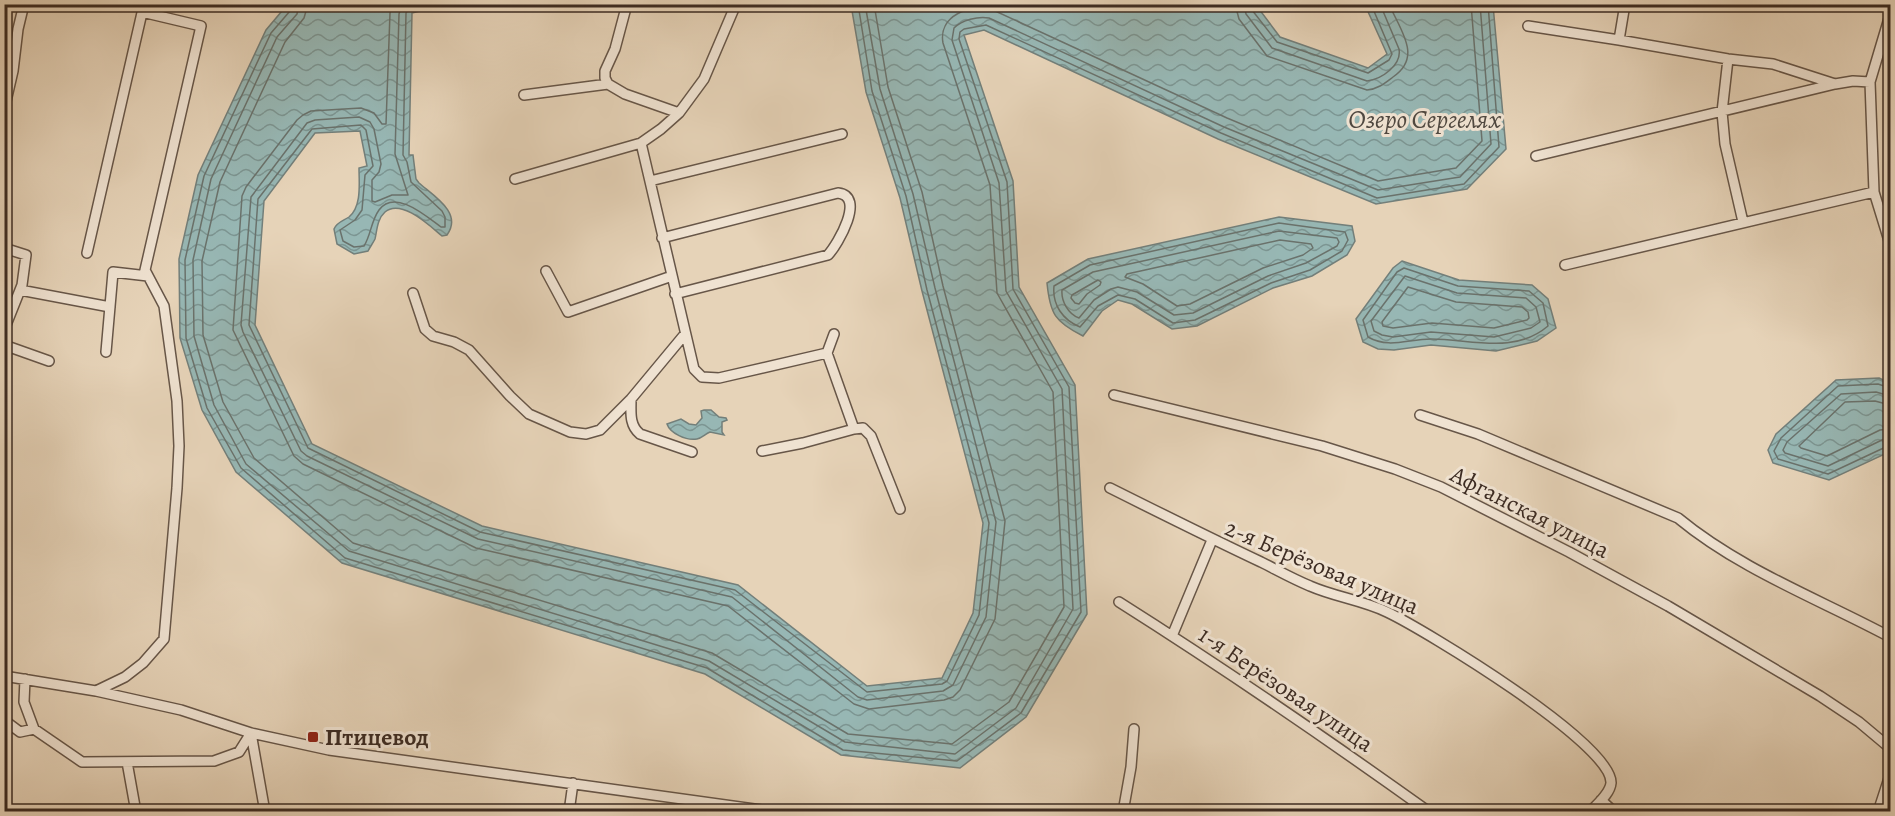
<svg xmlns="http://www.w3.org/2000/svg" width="1895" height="816" font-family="Alegreya,serif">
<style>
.water{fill:url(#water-waves);stroke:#737f7a;stroke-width:1.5}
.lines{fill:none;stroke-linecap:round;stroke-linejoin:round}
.shore{stroke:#6a726c;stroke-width:1.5}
.minor-casing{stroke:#675648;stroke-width:12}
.minor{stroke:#efe2d1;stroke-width:9}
.poi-dot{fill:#8f2418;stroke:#efe2d1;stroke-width:2}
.labels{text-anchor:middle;stroke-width:6;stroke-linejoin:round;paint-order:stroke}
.street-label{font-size:24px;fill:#3d2c23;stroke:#efe2d1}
.poi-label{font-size:24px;font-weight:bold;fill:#3d2c23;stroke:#efe2d1;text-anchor:start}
.water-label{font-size:26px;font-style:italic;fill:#4f4840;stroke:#efe2d1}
</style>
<defs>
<pattern id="water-waves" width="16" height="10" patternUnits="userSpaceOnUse" patternTransform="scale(1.5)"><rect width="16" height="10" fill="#97b7b4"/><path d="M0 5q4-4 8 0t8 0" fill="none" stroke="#7c9592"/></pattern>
</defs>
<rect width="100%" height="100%" fill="#e6d3b8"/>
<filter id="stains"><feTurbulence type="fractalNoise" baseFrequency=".00333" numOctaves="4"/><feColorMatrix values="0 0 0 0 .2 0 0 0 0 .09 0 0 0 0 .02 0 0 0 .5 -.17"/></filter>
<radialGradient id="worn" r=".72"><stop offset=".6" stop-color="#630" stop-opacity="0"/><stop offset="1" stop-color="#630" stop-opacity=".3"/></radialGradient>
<path class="water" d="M287 5H443L412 13 409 155H413L416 179 419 183C434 196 463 213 447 235L442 236C430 226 401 198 385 212 377 219 377 231 375 239 373 243 370 247 368 251L354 254 337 244 334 229C337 222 343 221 349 217 362 206 359 183 359 168L367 166 360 131 315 133 264 201 255 325 312 444 482 526 738 585 867 686 942 678 973 613 983 523 922 291 900 198 866 92 851 5H1256L1280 37 1368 68 1387 54 1365 5H1493L1506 149 1467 189 1376 204 1218 139 984 30 964 35 1013 181 1019 287 1075 385 1087 614 1026 717 960 768 841 755 705 674 342 563 236 472 202 410 180 338 179 259 198 175 266 30Z
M1279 217 1352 226 1355 241 1347 255 1312 276 1273 288 1197 326 1172 329 1132 304 1118 300 1102 311 1083 336C1055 322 1050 314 1047 283L1088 259Z
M1402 261 1459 280 1532 285 1548 299 1556 328 1537 341 1496 351 1431 345 1394 350 1378 349 1363 342 1356 319 1393 268Z
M1879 378 1890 383V449L1885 454 1829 480 1773 463 1768 450 1776 434 1836 380Z
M704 410H711L719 417 726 418 727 420 722 422V432L724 435 710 432C705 434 702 438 697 439 686 441 670 433 667 424L681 419 689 424 696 425 702 418 701 411Z"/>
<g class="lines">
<path class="shore" d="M291 4 290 11 271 33 204 176 185 260 186 338 207 408 241 468 345 558 707 668 843 750 957 761 1021 713 1081 612 1069 387 1013 289 1007 182 959 39 960 32 964 29 986 25 1221 133 1377 198 1464 184 1499 147 1488 4
M299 4 297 14 277 37 211 179 193 260 194 336 214 405 246 464 349 551 709 661 845 742 955 754 1016 708 1073 609 1062 389 1006 291 999 183 952 40 954 28C962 20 978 16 989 18L1224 127 1378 190 1460 177 1491 144 1480 4
M308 4 304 18 285 42 220 182 202 261 203 335 223 402 254 458 353 543 712 653 848 734 952 744 1009 702 1064 607 1053 392 997 293 990 185 943 43C938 16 970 3 993 10L1227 118 1378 181 1456 168 1482 141 1471 4
M392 4 390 13 386 124H382L374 113 361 108 311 111 303 115 297 120 246 187 242 196 233 330 294 456 303 464 476 548 728 606 854 704 869 709 944 700 953 697 960 690 995 619 1005 521 943 286 922 192 888 87 874 4
M402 4 399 14 395 154 408 195H392L375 202 372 201V180L379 172 381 164 374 129 370 122 359 117 315 120 307 123 251 197 241 325 243 332 301 451 307 456 478 539 732 597 858 697 867 700 943 691 953 685 986 617 996 522 935 288 913 194 880 89 865 4
M420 4 409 8 406 13 403 155 407 162 411 182 442 211 445 217V227H441C427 217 395 188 379 210 371 221 371 235 364 246L354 247 343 241 340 230 355 220 362 210 365 175 373 166 366 130 361 125 312 129 258 199 249 325 308 448 480 532 735 590 867 692 942 684 947 681 979 615 989 523 927 290 906 196 872 91 858 4
M1235 4 1239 19 1267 56 1367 90C1378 89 1385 83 1393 77 1423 57 1400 30 1389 4
M1244 4 1246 14 1272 48 1367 81C1382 79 1402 65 1399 49L1380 4
M1251 4 1252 10 1277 42 1368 73 1389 60 1392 54 1371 4
M1279 223 1345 232 1348 240 1342 251 1310 270 1271 283 1195 320 1173 323 1135 299 1118 295 1098 306 1080 327C1063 320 1052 305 1054 286L1090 265Z
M1279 231 1337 238 1339 242 1337 246 1306 263 1268 276 1193 313 1174 315 1137 292 1118 287 1111 289 1094 300 1079 318C1068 314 1061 301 1062 290L1093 272Z
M1280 240 1311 244 1313 248 1303 255 1263 268 1190 304 1177 306 1143 284 1125 277 1127 274Z
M1404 268 1458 286 1529 291 1543 303 1548 326C1514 355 1471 339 1431 339 1408 339 1389 349 1368 337L1363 320 1397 272Z
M1405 276 1457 293 1526 298 1536 307 1540 322 1531 328 1494 337 1431 332 1393 337 1382 335 1374 331 1371 321Z
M1098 280 1101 282 1100 285 1087 294 1079 304 1075 303 1071 298 1072 295Z
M1408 287 1456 302 1522 307 1528 312 1529 318 1527 320 1494 328 1432 323 1393 328 1383 326 1382 322Z
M1890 388 1878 384 1838 386 1781 438 1774 451 1778 459 1828 474 1890 445
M1890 396 1876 392 1841 394 1787 442 1783 450 1785 453 1828 466 1884 439 1890 438
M1890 405 1875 401 1845 402 1799 446 1801 448 1827 456 1880 430 1890 429"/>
<defs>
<path id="minor" d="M1890 15 1870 82 1874 192 1890 244
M1528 26 1619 40 1625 4
M1619 40 1728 59 1773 64 1835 84
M1728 59 1722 112 1725 144 1743 222
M608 84 605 78V71L615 49 627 4
M524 95 608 84 625 94 679 113
M4 110 13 71 18 29 24 4
M641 143 694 369 702 377 719 378 827 353 834 334
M1536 156 1835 84 1853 81 1870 82
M515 179 641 143 661 129 679 113 704 79 736 4
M650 181 842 134
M662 238 838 193C866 196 838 244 828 255L675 294
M4 248 26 255 22 285 4 330
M87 253 144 4
M1565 265 1874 192
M546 271 568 312 672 276
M20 290 110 307
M413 293 425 329 433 336 454 342 469 350 510 396 529 414 570 432 586 434 600 430 631 399 685 334
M4 345 49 361
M106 352 113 272 148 276
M1114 395 1322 446 1395 469 1441 487 1569 552 1668 606 1820 696 1859 722 1890 748
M631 399C631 412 629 425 640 434L692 452
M1420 415 1478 434 1678 518C1741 570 1819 599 1890 637
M854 429 863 428 871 436 900 509
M762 451 803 443 854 429 827 353
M1110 488C1160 513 1210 538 1261 562 1277 570 1293 579 1310 586 1335 597 1362 600 1387 612 1425 630 1613 744 1611 783 1610 794 1597 804 1590 812
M1119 602C1225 669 1327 739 1429 812
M1172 636 1212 540
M4 676 96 691 181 710 251 733 329 750 776 812
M25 679 24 702 34 729
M96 691 125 677 143 663 164 639 177 488 179 446 177 401 164 306 145 270 201 26 142 12
M4 720 20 732 34 729 82 762 214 761 239 752 251 733
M251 733 265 812
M127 762 136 812
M1601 800 1614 812
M569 812 573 783
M1123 812 1131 767 1134 729
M1878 812 1890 775"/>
</defs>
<use href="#minor" class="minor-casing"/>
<use href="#minor" class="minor"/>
</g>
<rect class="poi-dot" x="307" y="731" width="12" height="12" rx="3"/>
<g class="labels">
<g class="street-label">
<text transform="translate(1530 512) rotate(27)" y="8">Афганская улица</text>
<text transform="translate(1322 567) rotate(23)" y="8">2-я Берёзовая улица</text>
<text transform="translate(1286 689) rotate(34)" y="8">1-я Берёзовая улица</text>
</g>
<g class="poi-label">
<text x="325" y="745">Птицевод</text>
</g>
<g class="water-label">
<text x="1425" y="128">Озеро Сергелях</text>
</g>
</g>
<rect width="1895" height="816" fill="none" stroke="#e6d3b8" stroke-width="24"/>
<rect x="6" y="6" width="1883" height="804" fill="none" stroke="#3d2c23" stroke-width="3"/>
<rect x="12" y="12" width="1871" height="792" fill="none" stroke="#3d2c23" stroke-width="1.5"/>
<rect width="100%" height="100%" filter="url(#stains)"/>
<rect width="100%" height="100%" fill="url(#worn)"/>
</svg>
